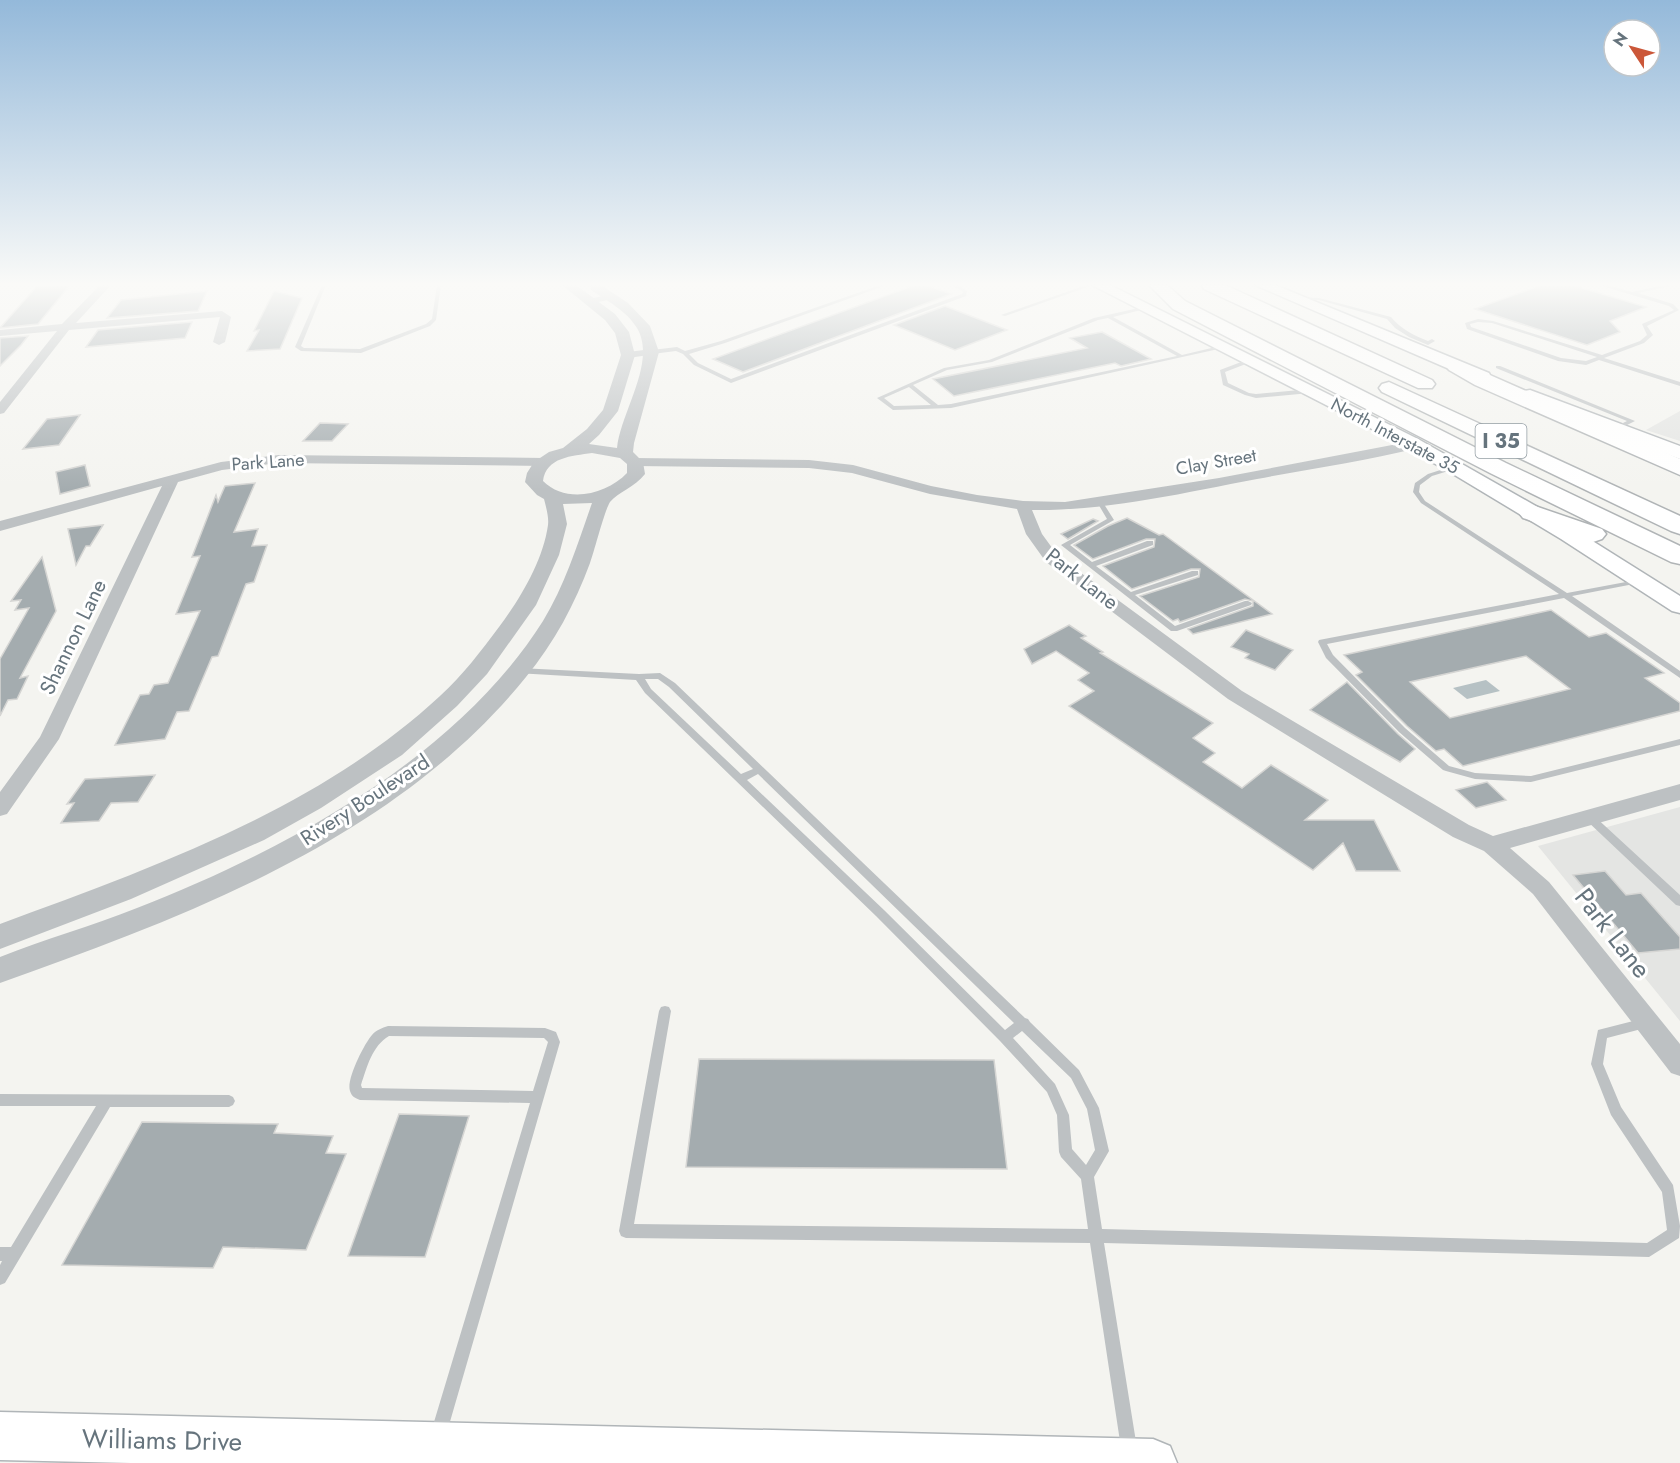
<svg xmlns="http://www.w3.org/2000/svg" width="1680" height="1463" font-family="Jost,sans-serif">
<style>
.built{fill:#e4e5e3}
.water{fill:#b6c1c4}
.building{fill:#a4acaf;stroke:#d5d5d3;stroke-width:1.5;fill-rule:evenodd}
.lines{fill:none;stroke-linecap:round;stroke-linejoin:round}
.secondary-casing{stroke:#b0b5b8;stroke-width:3}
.motorway-casing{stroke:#b0b4b6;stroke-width:3}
.service{fill:#bdc1c3;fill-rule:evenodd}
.minor{fill:#bdc1c3;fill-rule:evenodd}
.tertiary{fill:#bdc1c3;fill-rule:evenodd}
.secondary{fill:#fff;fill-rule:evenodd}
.motorway{fill:#fff;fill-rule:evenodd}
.labels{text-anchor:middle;stroke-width:6;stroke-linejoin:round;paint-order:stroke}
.far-street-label{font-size:18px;fill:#66747d;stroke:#fff}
.shield{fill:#fff;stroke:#949ea4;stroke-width:1.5}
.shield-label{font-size:20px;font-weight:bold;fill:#66747d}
.street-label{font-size:21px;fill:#66747d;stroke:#fff}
.near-street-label{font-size:26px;fill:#66747d;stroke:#fff}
</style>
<rect width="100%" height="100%" fill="#f4f4f0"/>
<path class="built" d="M1680 411V441L1646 430Z
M1680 807V1021L1538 846Z"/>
<path class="water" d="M1486 680 1500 691 1467 699 1453 688Z"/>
<path class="building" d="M70 285 38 324 0 328 37 286Z
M915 285H926L951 294 743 372 713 359Z
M1542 285H1572L1646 307 1610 321 1620 332 1587 345 1475 309Z
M207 291 198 311 107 318 121 300Z
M274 291 302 298 284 340 280 349 247 351 259 330 254 331Z
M945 306 1007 330 955 350 894 325Z
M192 322 185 338 86 347 98 330Z
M1102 332 1151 359 1121 366 1115 363 954 396 933 379 1087 348 1070 338Z
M28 336 21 345 0 366V338Z
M80 415 59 445 23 449 47 419Z
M320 423 348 424 332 441H303Z
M85 465 90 486 60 494 56 472Z
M255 483 234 532 258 529 252 546 267 545 254 582 246 584 218 656 212 657 189 711 177 712 165 739 115 745 140 695 149 694 154 685 168 683 200 611 176 614 200 556 192 557 216 495 218 502 225 486Z
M1127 518 1159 535 1163 534 1272 614 1193 634 1188 629 1253 606V601L1245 599 1180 622 1178 619 1173 621 1140 596 1199 577 1200 569H1191L1132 589 1103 566 1154 547 1155 539H1146L1093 559 1074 545 1108 526Z
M1093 519 1098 521 1068 539 1061 534Z
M103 525 90 546H86L76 565 68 529Z
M42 557 56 611 20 678 28 676 17 699 8 700 0 716V659L29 608 15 610 21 600 11 601Z
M1551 610 1589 637 1606 633 1664 673 1645 678 1680 703V711L1463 766 1444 749 1436 751 1407 726 1356 675 1362 672 1344 655ZM1526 656 1570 689 1450 718 1410 682Z
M1069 625 1086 636 1081 638 1103 652 1100 653 1213 723 1193 738 1215 753 1203 762 1242 788 1271 765 1328 800 1305 820H1374L1400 871H1356L1343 843 1313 870 1069 706 1094 691 1078 680 1089 673 1056 651 1032 664 1024 649Z
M1246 630 1293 650 1275 670 1245 658 1249 654 1231 647Z
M1347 682 1398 734 1415 749 1400 762 1310 710Z
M155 775 138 802 111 803 99 821 61 823 74 803 67 804 85 779Z
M1487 782 1506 800 1476 808 1456 790Z
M1605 871 1626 895 1641 893 1680 937V949L1638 953 1573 875Z
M699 1059 994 1060 1007 1169 686 1167Z
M399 1114 469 1116 425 1257 348 1256Z
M142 1122 278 1124 274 1133 333 1136 326 1153 346 1154 306 1250 223 1247 213 1268 62 1265Z"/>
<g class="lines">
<defs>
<path id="secondary" d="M1092 285H1110L1418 439 1548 513 1680 596V613L1672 611 1561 539 1448 471 1361 423Z
M1255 285H1275L1489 373 1491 377 1489 381H1477Z
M1530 390 1680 446V459L1524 399 1521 395 1524 391Z
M0 1412 1153 1439 1170 1446 1177 1463H131L0 1460Z"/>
<path id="motorway" d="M1149 285H1167L1185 301 1506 463 1680 546V564L1671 562 1490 473 1173 309Z
M1202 285H1225L1432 380 1435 384 1432 388H1418L1204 289Z
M1456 360 1680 459V475L1475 385 1449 370 1446 366 1449 362Z
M1389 382 1680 516V534L1671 531 1382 392 1379 388 1382 384Z
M1532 505 1602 529 1606 534 1602 539 1593 542 1523 518 1519 513 1523 508Z"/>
</defs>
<use href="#secondary" class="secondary-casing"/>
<use href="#motorway" class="motorway-casing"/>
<path class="service" d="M322 285H326L301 346 304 348 360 349 426 324 432 319 437 285H441L436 320 430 326 361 353 301 351 295 347Z
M880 285H887L725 343 689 354 698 363 731 379 962 294 963 292 952 285H958L967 291 966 296 731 383 694 365 683 354 676 351 652 354 649 352 652 350 677 347 685 351 721 341Z
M1086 285H1093L1005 316 1001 315Z
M1599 285H1608L1632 292 1664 285H1675L1638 293 1673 304 1679 310 1647 326 1653 335 1644 343 1604 358 1680 382V386L1599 360 1586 365 1558 361 1467 329 1465 323 1478 319 1493 321 1602 355 1640 341 1647 335 1642 324 1674 310 1669 306ZM1478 322 1492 323 1597 357 1586 361 1561 358 1471 327 1470 324Z
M1295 297 1319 298 1391 317C1401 329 1413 335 1428 341L1432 339 1435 341 1428 345 1409 337 1395 328 1387 319 1319 300 1293 299V297Z
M1143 307 1145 308V309L1113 317 1182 355 1220 346 1223 348 951 408 893 410 877 398 944 368 989 360 1094 318ZM1108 318 1177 356 951 404 938 405 913 385 947 370 992 362 1098 320ZM909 387 931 405 894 406 884 398Z
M1249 359 1252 361 1251 362 1225 372 1228 383 1249 393 1256 394 1310 389 1313 391 1310 393 1256 398 1245 395 1223 385 1220 370Z
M1496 366H1500L1635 421 1619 429H1615V427L1627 421 1496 368Z
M1456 465 1459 467 1458 468 1432 476 1420 485 1419 492 1425 501 1567 593 1642 579V583H1639L1572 596 1680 671V678L1564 598 1327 644 1333 655 1405 728 1449 766 1475 773 1531 776 1680 739V745L1531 782 1475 779 1446 771 1443 770 1399 732 1326 658 1318 642 1319 640 1559 594 1421 503 1413 492 1415 483 1428 474Z
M1100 500 1102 501 1114 520 1070 545 1092 562 1147 541H1153V545L1096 566 1131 592 1192 571H1198V575L1135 595 1175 626 1245 601H1248L1252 603 1251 605 1177 631H1171L1061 545 1107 519 1097 502Z
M519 668 639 674 660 673 675 683 1025 1018 1028 1019 1030 1022 1079 1070 1099 1108 1109 1151 1094 1177 1102 1229 1647 1243 1667 1230 1662 1192 1611 1115 1591 1064 1598 1030 1645 1018 1649 1019 1651 1023 1649 1027 1607 1038 1603 1064 1621 1107 1673 1185 1680 1226 1679 1238 1649 1257 1104 1243 1137 1448 1135 1454 1129 1456 1123 1454 1121 1448 1090 1243 626 1238 621 1236 619 1231 659 1011 661 1007 665 1006 669 1007 671 1011 634 1224 1088 1229 1081 1179 1061 1157 1059 1152 1057 1115 1047 1092 1000 1041 876 916 645 693 636 680 516 673 515 671 516 669ZM645 679H658L669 687 753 769 741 774 651 689ZM758 774 1014 1023 1005 1030 884 910 747 780ZM1022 1031 1071 1078 1087 1109 1095 1150 1086 1165 1072 1149 1069 1115 1055 1084 1013 1038Z
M1589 813 1592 814 1680 895V906L1676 905 1586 820 1584 817 1586 814Z
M388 1026 545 1028 556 1032 560 1042 447 1432 445 1438 439 1440 433 1438 431 1432 530 1103 360 1100C355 1098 352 1097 350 1091 346 1080 364 1044 372 1035 376 1030 382 1028 388 1026ZM389 1036 544 1038 548 1042 533 1091 362 1088 361 1085C367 1067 372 1046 389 1036Z
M0 1094 229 1095 233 1097 235 1101 233 1105 229 1107H110L5 1283 0 1285V1265L2 1261H0V1247H11L96 1106H0Z"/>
<path class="minor" d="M100 285H111L76 323 222 311 231 317 225 342 219 345 213 342 220 317 69 330 4 413 0 414V402L57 331 0 336V330L62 324Z
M609 294 613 295V299L588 304 583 301Z
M652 349 656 350V354L628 358 622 355 628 352Z
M1413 441 1418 442 1420 445 1418 448C1365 461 1310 469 1257 479 1183 493 1107 511 1032 510L1042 534 1058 556 1242 691 1469 825 1493 836 1680 784V800L1510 848 1549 882 1680 1044V1076L1671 1073 1533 894 1484 851 1453 837 1228 699 1046 562 1026 534 1017 509 930 494 852 473 809 468 635 466 628 462 635 458 809 460 853 465 931 486 977 495 1023 501 1065 502 1219 478Z
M279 455 545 458 552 462 545 466 279 463 222 470 178 482 59 739 7 814 0 816V792L40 737 162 486 0 531V521L221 462Z"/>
<path class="tertiary" d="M562 285H576L615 314 629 332 635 355 618 411 599 435 589 444 617 448C621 411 657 362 637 328 627 311 606 300 591 290L590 285H601L628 303 650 326 659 352 634 443 633 452 643 462 645 474C635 487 618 492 610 502 604 512 595 549 590 563 575 604 554 643 526 677 395 839 190 915 0 983V957C45 939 92 926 137 908 285 850 456 759 543 621 565 585 578 543 592 503L563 504 567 524 559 555 536 605 487 674 457 706 402 755 321 808 264 840 131 899 0 949V924C154 867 317 810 440 696 463 675 481 651 499 627 520 599 543 561 548 525 549 517 546 507 544 499L537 495 525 482 527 473 534 462 549 452 563 448 587 429 603 410 621 355 615 333 605 320ZM592 453 620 458 627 464V473C606 495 566 504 543 481 546 457 572 456 592 453Z"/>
<use href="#secondary" class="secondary"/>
<use href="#motorway" class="motorway"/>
</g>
<linearGradient id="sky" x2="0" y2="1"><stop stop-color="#94b9da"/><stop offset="0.58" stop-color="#fafaf8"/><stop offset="1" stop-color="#fafaf8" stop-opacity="0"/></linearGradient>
<rect width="1680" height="490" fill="url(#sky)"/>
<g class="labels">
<g class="far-street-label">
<text transform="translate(1395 436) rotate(28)" y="6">North Interstate 35</text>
<text transform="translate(268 462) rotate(-4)" y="6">Park Lane</text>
<text transform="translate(1216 462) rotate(-10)" y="6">Clay Street</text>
</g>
<rect class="shield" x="1475.5" y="424" width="51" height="34" rx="4.5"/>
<g class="shield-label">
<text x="1501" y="448">I 35</text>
</g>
<g class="street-label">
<text transform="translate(1082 579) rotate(38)" y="7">Park Lane</text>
<text transform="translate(73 637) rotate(-64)" y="7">Shannon Lane</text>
<text transform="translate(365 800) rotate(-33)" y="7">Rivery Boulevard</text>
</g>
<g class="near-street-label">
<text transform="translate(1613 933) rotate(52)" y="9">Park Lane</text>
<text transform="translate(162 1440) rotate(1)" y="9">Williams Drive</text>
</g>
</g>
<g transform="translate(1632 48) rotate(306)"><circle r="28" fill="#ffffff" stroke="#c2c7cb" stroke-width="1.5"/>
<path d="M0-4.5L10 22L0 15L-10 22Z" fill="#cb5739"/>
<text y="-9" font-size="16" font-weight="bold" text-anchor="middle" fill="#66747d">N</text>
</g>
</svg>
